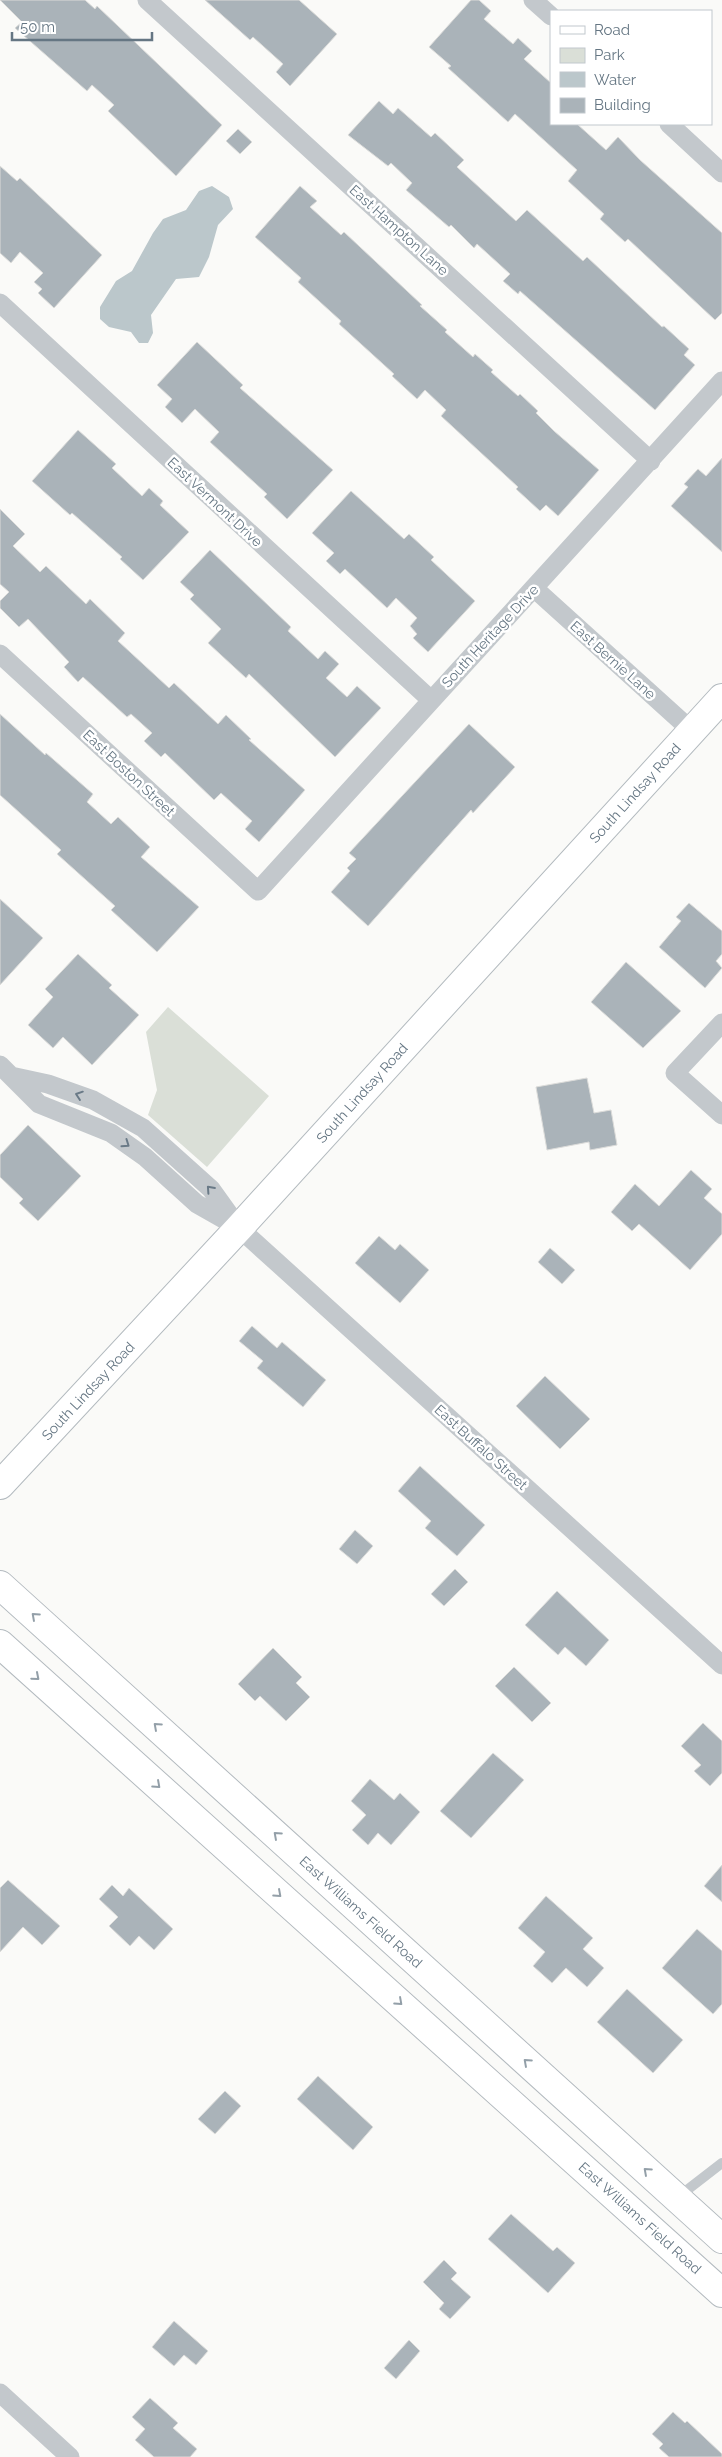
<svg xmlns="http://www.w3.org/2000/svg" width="722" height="2457" font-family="Raleway,sans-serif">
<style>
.green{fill:#dadfd7}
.water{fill:#bbc7cb}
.building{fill:#aab3b9;stroke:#dcdcda}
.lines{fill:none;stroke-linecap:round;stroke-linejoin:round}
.secondary-casing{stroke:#b3babf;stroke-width:30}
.service{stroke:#c3c8cc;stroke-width:10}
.minor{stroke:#c3c8cc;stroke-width:19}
.secondary{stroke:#fff;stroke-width:28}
.oneway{stroke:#6a7a87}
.oneway2{stroke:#939fa8}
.labels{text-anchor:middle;stroke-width:5;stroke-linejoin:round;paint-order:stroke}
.street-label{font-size:14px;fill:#657683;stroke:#fff}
</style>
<rect width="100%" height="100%" fill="#fafaf8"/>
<path class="green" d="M168 1007 269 1096 207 1167 148 1115 157 1090 146 1032Z"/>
<path class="water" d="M212 186 229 197 233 209 218 225 209 257 199 277 176 279 151 315 153 333 148 343H139L131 332 109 327 100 319V307L116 281 132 271 153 233 163 219 186 210 199 191Z"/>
<path class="building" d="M0 0H85L95 9 97 6 222 125 176 176 108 111 114 105 92 85 87 91 15 28 22 22Z
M205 0H299L337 34 290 86 276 72 283 64 253 37 250 40Z
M471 0H479L491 11 484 19 513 44 518 38 532 51 524 59 551 83V124H577L606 150 618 137 640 160 722 233V313L715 320 628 239 625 242 600 219 604 214 568 181 577 170 515 114 508 122 448 68 451 66 429 47Z
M379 101 393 114 398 108 431 137 435 133 464 160 457 167 516 221 527 210 583 261 587 257 662 327 664 326 689 349 684 355 695 365 655 410 520 291 518 294 503 281 510 274 477 244 474 248 451 225 449 227 406 190 412 183 391 163 388 166 348 135Z
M238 129 252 142 240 154 226 141Z
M0 166 17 181 20 178 102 255 54 308 38 293 42 289 34 282 43 273 20 252 11 263 0 253Z
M300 186 317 201 310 207 341 235 344 232 422 305 420 306 447 330 445 332 473 357 475 354 493 370 491 372 518 396 520 394 538 411 536 413 554 431 599 470 558 516 546 505 540 511 516 489 518 487 441 416 446 410 425 390 417 399 392 376 394 374 339 324 341 321 298 282 301 278 255 237Z
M197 342 243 385 240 388 333 470 287 519 264 497 267 494 210 442 219 432 195 409 182 423 165 407 172 399 157 385Z
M78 430 116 464 112 468 142 496 149 488 163 501 160 505 189 532 143 580 120 559 122 557 72 513 70 515 32 481Z
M722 458V552L671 506 688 487 684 484 698 469 706 476Z
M351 491 404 539 409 534 434 557 431 560 475 601 428 652 413 638 417 634 410 626 417 618 396 598 387 608 345 569 340 574 326 561 334 553 312 533Z
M0 509 25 534 13 546 40 572 46 566 86 604 90 599 125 633 118 641 169 688 174 683 218 724 226 715 251 739 249 740 305 790 259 842 245 829 252 821 221 793 214 800 165 753 161 757 144 741 152 733 131 714 127 717 83 677 78 682 64 667 69 662 28 619 19 627 0 608V601L9 592 0 584Z
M210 550 291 627 288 631 318 659 325 651 339 664 326 678 347 697 357 686 381 708 335 757 249 674 246 678 208 643 221 629 190 599 194 595 180 582Z
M0 714 45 755 46 753 93 794 87 802 111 824 118 817 150 847 141 857 199 907 157 952 111 910 115 906 57 854 61 850 0 795Z
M469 724 515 767 473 813 471 810 368 926 331 892 350 871 347 868 356 859 349 853Z
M0 899 43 938 0 985Z
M689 903 722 931V954L716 961 722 968 705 988 659 947 681 921 676 917Z
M78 954 112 985 109 988 139 1015 92 1065 63 1037 53 1048 28 1025 53 997 45 989Z
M626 962 681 1011 643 1048 591 1002Z
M587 1078 594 1113 611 1110 617 1145 590 1150 589 1142 547 1150 536 1087Z
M28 1125 81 1176 38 1221 19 1203 23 1199 0 1177V1155Z
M691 1170 712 1189 704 1198 722 1214V1234L690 1270 639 1224 632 1231 611 1212 635 1184 659 1206Z
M379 1236 395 1250 400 1244 429 1270 400 1303 355 1263Z
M550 1248 575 1270 562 1284 538 1262Z
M252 1326 277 1348 282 1342 326 1380 303 1407 257 1368 263 1361 239 1341Z
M545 1376 590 1419 560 1449 516 1406Z
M420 1466 485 1525 457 1556 425 1528 431 1521 398 1491Z
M355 1530 373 1546 357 1564 339 1549Z
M455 1569 468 1582 444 1606 431 1594Z
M557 1591 609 1640 586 1666 565 1647 558 1655 525 1625Z
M273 1648 302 1677 296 1683 310 1697 286 1721 260 1696 255 1701 238 1684Z
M514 1667 551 1703 532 1722 495 1686Z
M703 1723 722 1741V1773L710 1786 694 1771 701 1765 681 1746Z
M493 1753 524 1780 471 1838 440 1811Z
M370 1779 394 1800 400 1793 420 1812 391 1845 378 1833 368 1845 352 1830 366 1815 351 1801Z
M722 1865V1902L704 1886Z
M8 1880 60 1926 42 1945 23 1927 0 1952V1888Z
M112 1885 123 1896 129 1888 173 1929 154 1950 139 1936 130 1946 109 1926 118 1917 99 1899Z
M546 1896 593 1938 583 1949 604 1968 587 1987 566 1968 552 1983 533 1966 545 1952 518 1928Z
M697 1929 722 1951V2004L713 2014 662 1968Z
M627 1989 683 2040 653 2073 597 2022Z
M318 2076 373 2127 353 2150 297 2099Z
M225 2091 241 2106 215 2134 198 2119Z
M511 2214 553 2251 557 2247 575 2263 548 2293 488 2239Z
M444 2260 457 2273 451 2279 471 2297 450 2319 439 2309 444 2303 423 2282Z
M174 2321 208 2351 196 2365 184 2355 174 2366 152 2347Z
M409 2340 420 2351 396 2379 384 2368Z
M150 2398 178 2423 173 2428 197 2449 190 2457H154L135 2440 145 2429 132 2417Z
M673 2412 685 2423 687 2421 722 2454V2457H669L659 2448 663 2444 652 2434Z"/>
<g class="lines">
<defs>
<path id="secondary" d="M0 1485 239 1228 722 698
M0 1585 722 2239
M0 1644 722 2293"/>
</defs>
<use href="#secondary" class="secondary-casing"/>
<path class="service" d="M678 2197 722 2163"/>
<path class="minor" d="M147 0 651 461
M533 0 551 16
M669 124 722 173
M0 303 431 700
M535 589 692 731
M0 654 258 891 722 381
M722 1023 675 1073 722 1115
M0 1065 39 1104 111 1133 145 1157 197 1204 234 1225
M11 1076 48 1084 93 1100 143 1128 211 1189 239 1228 722 1665
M0 2393 70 2457"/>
<use href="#secondary" class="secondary"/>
</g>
<defs><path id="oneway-chevron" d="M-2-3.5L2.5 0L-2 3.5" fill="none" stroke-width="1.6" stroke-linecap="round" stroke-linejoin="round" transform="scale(1.25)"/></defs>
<g class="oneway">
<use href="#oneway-chevron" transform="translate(79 1095) rotate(-161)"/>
<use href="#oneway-chevron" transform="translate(126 1144) rotate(35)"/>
<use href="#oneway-chevron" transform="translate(210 1189) rotate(-132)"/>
</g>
<g class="oneway2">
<use href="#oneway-chevron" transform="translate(35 1616) rotate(-138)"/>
<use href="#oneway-chevron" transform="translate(36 1677) rotate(41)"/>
<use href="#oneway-chevron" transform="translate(157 1726) rotate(-138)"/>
<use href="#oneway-chevron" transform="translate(157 1785) rotate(42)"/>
<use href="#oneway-chevron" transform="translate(277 1835) rotate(-138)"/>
<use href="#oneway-chevron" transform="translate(278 1894) rotate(42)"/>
<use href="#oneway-chevron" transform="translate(399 2002) rotate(42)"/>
<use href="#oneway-chevron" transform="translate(527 2062) rotate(-138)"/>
<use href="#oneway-chevron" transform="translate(647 2171) rotate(-138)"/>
</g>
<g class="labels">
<g class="street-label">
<text transform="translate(399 230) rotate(42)" y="5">East Hampton Lane</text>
<text transform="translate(215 502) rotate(43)" y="5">East Vermont Drive</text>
<text transform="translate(490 636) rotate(-47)" y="5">South Heritage Drive</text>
<text transform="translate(613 660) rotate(42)" y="5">East Bernie Lane</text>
<text transform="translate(129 773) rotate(43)" y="5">East Boston Street</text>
<text transform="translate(635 793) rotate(-48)" y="5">South Lindsay Road</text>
<text transform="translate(362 1093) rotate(-48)" y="5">South Lindsay Road</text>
<text transform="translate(88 1391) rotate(-47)" y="5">South Lindsay Road</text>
<text transform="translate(481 1447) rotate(42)" y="5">East Buffalo Street</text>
<text transform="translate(361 1912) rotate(42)" y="5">East Williams Field Road</text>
<text transform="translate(640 2218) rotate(42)" y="5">East Williams Field Road</text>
</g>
</g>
<rect x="550" y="10" width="162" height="115" fill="#ffffff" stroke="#c1c8cd"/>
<rect x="560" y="26" width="25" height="8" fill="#ffffff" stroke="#c1c8cd"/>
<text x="594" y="35" font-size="15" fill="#657683">Road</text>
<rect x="560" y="48" width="25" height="15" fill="#dadfd7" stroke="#c1c8cd"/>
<text x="594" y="60" font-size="15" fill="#657683">Park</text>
<rect x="560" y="72" width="25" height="15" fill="#bbc7cb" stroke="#c1c8cd"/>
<text x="594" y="85" font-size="15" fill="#657683">Water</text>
<rect x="560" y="98" width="25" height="15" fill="#aab3b9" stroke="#c1c8cd"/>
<text x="594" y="110" font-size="15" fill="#657683">Building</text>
<path d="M12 32v8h140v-8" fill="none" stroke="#657683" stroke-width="2.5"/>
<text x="20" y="32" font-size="15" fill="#657683" stroke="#ffffff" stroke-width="4" paint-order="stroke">50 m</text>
</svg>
